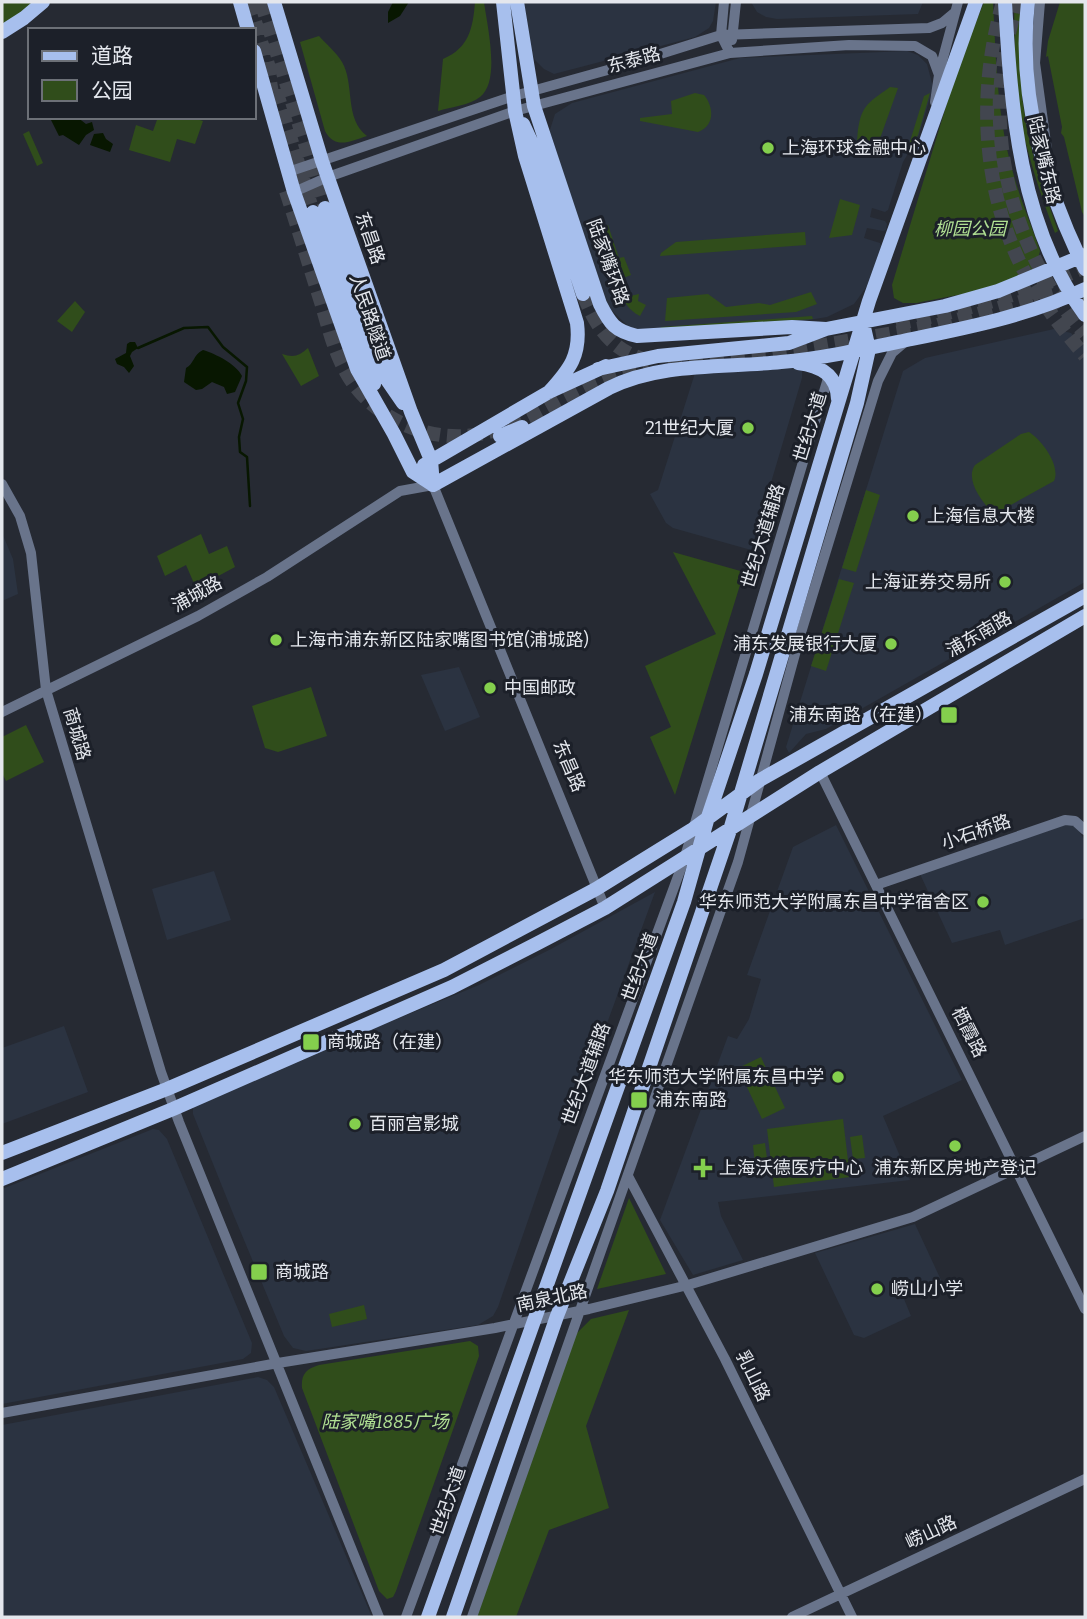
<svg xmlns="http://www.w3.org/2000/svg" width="1087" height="1619" font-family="Bitter,'Noto Sans SC',serif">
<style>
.built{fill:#2b3341}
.green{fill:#304d1b}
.water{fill:#081701}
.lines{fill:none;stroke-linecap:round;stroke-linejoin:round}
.stream{stroke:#081701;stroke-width:2.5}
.major-tunnel{stroke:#42464f;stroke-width:14;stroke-dasharray:14 7;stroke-linecap:butt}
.minor{stroke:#69748b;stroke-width:10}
.major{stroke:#a7bfed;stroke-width:14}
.poi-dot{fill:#84cf4d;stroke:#1c2029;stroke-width:2.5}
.labels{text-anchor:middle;stroke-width:6;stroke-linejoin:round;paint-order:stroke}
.street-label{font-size:18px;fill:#e4e7ed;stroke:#1c2029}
.poi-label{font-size:18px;fill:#e4e7ed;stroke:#1c2029;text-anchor:start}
.park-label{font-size:18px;font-style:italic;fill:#b0e093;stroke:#1c2029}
</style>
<rect width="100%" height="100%" fill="#262a33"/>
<path class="built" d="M523 2H716L713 21 709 28 695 37 554 74 544 69 535 60 530 49Z
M751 2H923L918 14 777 19 766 17 757 12Z
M907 51 918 55 927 64 933 87 919 135 903 162 888 210 885 212 872 208 870 217 885 221 887 224 886 230 883 231 867 228 864 238 880 243 881 246 870 282 854 304 827 317 797 322 642 331 629 327 609 308 552 144 549 133 555 114 572 103 740 58Z
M1054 329 1071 333 1085 347V582L826 729 806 734 789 753 786 747 903 371 925 358Z
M797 367 802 371V378L751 550 673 528 666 523 650 494 658 490 695 373Z
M2 533 13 559 18 594 2 601Z
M459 667 480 717 445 731 421 675Z
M1070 823 1079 831 1085 841V918L1005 945 1000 930 952 943 920 874Z
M836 825 962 1080 883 1116 910 1180 718 1202 721 1216 743 1260 693 1275 660 1220 728 1036 737 1039 749 1019 761 979 747 975 793 847Z
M214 871 231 920 167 940 152 889Z
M655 892 571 1122 561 1125 498 1307 493 1316 478 1325 306 1351 293 1348 284 1336 234 1216 193 1114V1108L198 1103 276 1069 479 985 551 949Z
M64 1026 88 1092 2 1124V1048Z
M153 1129 159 1130 167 1139 252 1343 251 1353 243 1359 2 1404V1189Z
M915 1224 941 1280 904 1299 911 1316 864 1338 854 1335 815 1253Z
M258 1377 267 1380 274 1387 372 1617H2V1425Z"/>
<path class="green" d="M2 2H37L2 27Z
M475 2H484C487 25 501 81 480 97 470 105 451 107 438 111L443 59C469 48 473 28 475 2Z
M984 2H993C996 58 997 115 1012 169 1019 197 1031 224 1040 251 1038 258 1037 266 1032 271 1014 287 943 297 917 303H903L894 298 892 285 957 70Z
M1014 2H1023L1022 97 1027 130 1038 174 1058 231 1055 233C1043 201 1032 169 1024 136 1014 92 1015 46 1014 2Z
M1060 2H1085V217L1082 212 1064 137 1061 133 1062 127 1048 56 1046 57 1048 41Z
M319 36C326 44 336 52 342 62 355 84 344 119 367 136 351 141 335 150 325 131L300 42Z
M890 87 898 88 877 147 866 149 856 146C858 138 857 132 859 124 863 103 874 99 890 87Z
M695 93 704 95C714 107 715 126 698 132L640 121V118L672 114 671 101Z
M930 93 918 135 907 151 924 96Z
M158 117H190L203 121 195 144 177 139 170 162 129 150 136 125 153 131Z
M29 131 43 163 37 166 23 134Z
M840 199 860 205 852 235 829 238Z
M608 225 619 258 624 257 631 275 616 281 598 229Z
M805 232 806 245 660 256 661 253 676 242Z
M627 288 630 296 639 294 638 301 646 305 640 316C628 310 624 302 620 290Z
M811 292 817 304 796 312 665 321 667 298 708 294 726 307 759 303 770 305Z
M75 301 85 312 72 332 57 321Z
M812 316 813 319 661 329V327Z
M308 348 319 376 301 386 282 354C294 358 299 356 308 348Z
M1029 432C1042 440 1061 466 1054 481L998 512H992C981 501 965 479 975 465L1021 434Z
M866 490 880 495 856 572 842 568Z
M201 534 209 554 227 546 235 567 196 588 186 565 165 576 157 556Z
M673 552 744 572 675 795 650 737 671 727 645 666 716 634Z
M839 579 854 583 826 671 811 666Z
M311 687 327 736 278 752 265 748 252 706Z
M26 725 44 762 6 781 2 773V737Z
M761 1057 785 1108 762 1119 738 1068Z
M843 1119 850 1177 774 1187 767 1129Z
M862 1135 865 1158 853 1159 850 1137Z
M765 1143 769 1174 756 1175 753 1145Z
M629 1198 666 1274 597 1289Z
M364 1305 367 1319 332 1327 329 1314Z
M629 1310 586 1426 609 1508 549 1530 516 1617H477L576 1334 591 1319Z
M470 1341 478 1346 479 1356 396 1591 393 1597 387 1599 379 1591 302 1388C301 1374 306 1369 319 1365Z"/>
<path class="water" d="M393 2H409L400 16 388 23V12Z
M56 117H65L68 120 77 117 86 124 92 122 94 130 86 135 79 145 63 135 59 136 51 120Z
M103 133 106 139 113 144 110 152 90 145 94 134Z
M130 342H135L138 348 132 352 130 356 134 366 129 373 124 367 117 364 115 359 126 353 127 344Z
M203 350C216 354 236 364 242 376L235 392 227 394 224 387 212 382 202 389 196 390 184 382 186 368C194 364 193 355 203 350Z"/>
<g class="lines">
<path class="stream" d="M138 348 184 328 208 327 223 347 247 367 246 381 238 403 243 419 239 437 240 452 247 457 250 506"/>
<path class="major-tunnel" d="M249 2 270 71
M261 2 325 208
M1003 2C978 88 981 187 1023 269 1040 300 1062 329 1085 356
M1009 33 1017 2
M1005 53C986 151 1019 260 1085 334
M267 62 273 100
M276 90 313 212
M286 191C298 228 309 265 321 302 328 326 334 351 346 372 373 422 439 448 492 431 520 423 544 408 569 395 594 382 621 371 648 364
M583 294C596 327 611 350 646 360
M896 324C961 311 1025 295 1085 267
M668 362 772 354 934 326 1077 286"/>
<path class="minor" d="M724 2 721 35 730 53
M1040 2 1035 63 1047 150V162
M732 40 736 2
M939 73 958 2
M288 172 514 96 622 66 721 35 929 28 942 23 954 13
M294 192 328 177 515 111 730 53 849 45 915 46 932 56 939 75 935 102
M2 484 20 516 31 553 46 690 161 1072 179 1122 379 1617
M2 712 198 616 267 577 400 491 433 485 605 908
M820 772 1085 1309
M876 885 1065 820 1075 821 1085 830
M628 1176 725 1359 852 1617
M2 1413 278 1363 495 1328 589 1309 688 1285 913 1217 1085 1136
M406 1617 684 860 829 375
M472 1617 738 862 800 636 878 381 892 353 905 342
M792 1617 1085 1479"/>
<path class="major" d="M240 2 248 30
M274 2 322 161 411 412 431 460 433 485
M503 2 515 111 525 156 577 323C581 355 570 369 549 392
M517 2 534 106 600 304C610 324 615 331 637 336L792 327 826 329
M1005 2C1011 108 1019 226 1085 315
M1028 2C1017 95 1044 186 1085 269
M2 32 24 18 43 2
M254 51 294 192 357 369 394 434 413 472 433 485
M523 124 536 152 583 294
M325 208 383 374 403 403
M313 212 374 384
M798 363C821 366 837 375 838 399
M598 369 658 356 789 343 826 329 945 306 998 291 1085 255
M500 436 522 427
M424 465 549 392 606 366
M433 485 609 388C661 362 725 368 781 362 825 358 869 348 912 339 971 327 1030 315 1085 289
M2 1153 167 1089 444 970 596 889 693 829 760 780 1085 596
M2 1179 173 1109 452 987 538 943 605 908 820 772 1085 616
M428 1617 684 902 708 817 756 674 869 301 976 2
M453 1617 557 1316 607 1191 730 830 857 403 869 349 863 323"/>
</g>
<g class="poi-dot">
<circle cx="768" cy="148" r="7"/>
<circle cx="748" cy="428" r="7"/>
<circle cx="913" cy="516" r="7"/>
<circle cx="1005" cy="582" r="7"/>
<circle cx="276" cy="640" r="7"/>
<circle cx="891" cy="644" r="7"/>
<circle cx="490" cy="688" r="7"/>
<rect x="940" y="706" width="18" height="18" rx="3.5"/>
<circle cx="983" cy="902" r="7"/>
<rect x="302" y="1033" width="18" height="18" rx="3.5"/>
<circle cx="838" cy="1077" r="7"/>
<rect x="630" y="1091" width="18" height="18" rx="3.5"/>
<circle cx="355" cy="1124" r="7"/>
<circle cx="955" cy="1146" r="7"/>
<path d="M699.5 1157.5h7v7h7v7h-7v7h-7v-7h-7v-7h7z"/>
<rect x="250" y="1263" width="18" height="18" rx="3.5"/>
<circle cx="877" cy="1289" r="7"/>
</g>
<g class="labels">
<g class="street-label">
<text transform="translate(634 60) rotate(-15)" y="6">东泰路</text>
<text transform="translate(1044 160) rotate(77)" y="6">陆家嘴东路</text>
<text transform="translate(370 238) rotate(71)" y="6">东昌路</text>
<text transform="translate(608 262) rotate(70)" y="6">陆家嘴环路</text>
<text transform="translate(370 317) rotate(71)" y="6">人民路隧道</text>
<text transform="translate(810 427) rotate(-73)" y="6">世纪大道</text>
<text transform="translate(763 536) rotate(-73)" y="6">世纪大道辅路</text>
<text transform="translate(197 594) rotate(-29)" y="6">浦城路</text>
<text transform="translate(979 634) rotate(-30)" y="6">浦东南路</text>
<text transform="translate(77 734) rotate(74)" y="6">商城路</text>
<text transform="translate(569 766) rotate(67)" y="6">东昌路</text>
<text transform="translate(976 832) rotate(-19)" y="6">小石桥路</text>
<text transform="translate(640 967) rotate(-70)" y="6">世纪大道</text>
<text transform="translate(969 1032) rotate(63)" y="6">栖霞路</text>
<text transform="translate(586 1074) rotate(-70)" y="6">世纪大道辅路</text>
<text transform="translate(552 1298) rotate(-12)" y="6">南泉北路</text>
<text transform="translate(753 1376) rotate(64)" y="6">乳山路</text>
<text transform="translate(448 1501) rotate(-71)" y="6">世纪大道</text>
<text transform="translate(931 1532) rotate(-25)" y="6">崂山路</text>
</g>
<g class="poi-label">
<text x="782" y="154">上海环球金融中心</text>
<text x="734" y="434" text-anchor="end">21世纪大厦</text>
<text x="927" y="522">上海信息大楼</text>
<text x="991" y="588" text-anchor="end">上海证券交易所</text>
<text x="290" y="646">上海市浦东新区陆家嘴图书馆(浦城路)</text>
<text x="877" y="650" text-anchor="end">浦东发展银行大厦</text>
<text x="504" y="694">中国邮政</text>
<text x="933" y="721" text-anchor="end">浦东南路（在建）</text>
<text x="969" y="908" text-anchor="end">华东师范大学附属东昌中学宿舍区</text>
<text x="327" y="1048">商城路（在建）</text>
<text x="824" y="1083" text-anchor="end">华东师范大学附属东昌中学</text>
<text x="655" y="1106">浦东南路</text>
<text x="369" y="1130">百丽宫影城</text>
<text x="719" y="1174">上海沃德医疗中心</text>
<text x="955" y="1174" text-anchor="middle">浦东新区房地产登记</text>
<text x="275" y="1278">商城路</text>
<text x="891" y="1295">崂山小学</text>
</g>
<g class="park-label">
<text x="970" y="235">柳园公园</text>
<text x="385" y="1428">陆家嘴1885广场</text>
</g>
</g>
<rect width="1087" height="1619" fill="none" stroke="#e4e7ed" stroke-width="7"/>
<rect x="28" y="28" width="228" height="91" fill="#1c2029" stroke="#6c7077" stroke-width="2"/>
<rect x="42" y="51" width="35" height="10" fill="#a7bfed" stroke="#6c7077" stroke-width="2"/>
<text x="91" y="63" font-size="21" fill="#e4e7ed">道路</text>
<rect x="42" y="80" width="35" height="21" fill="#304d1b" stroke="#6c7077" stroke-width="2"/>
<text x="91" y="98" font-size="21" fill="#e4e7ed">公园</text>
</svg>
